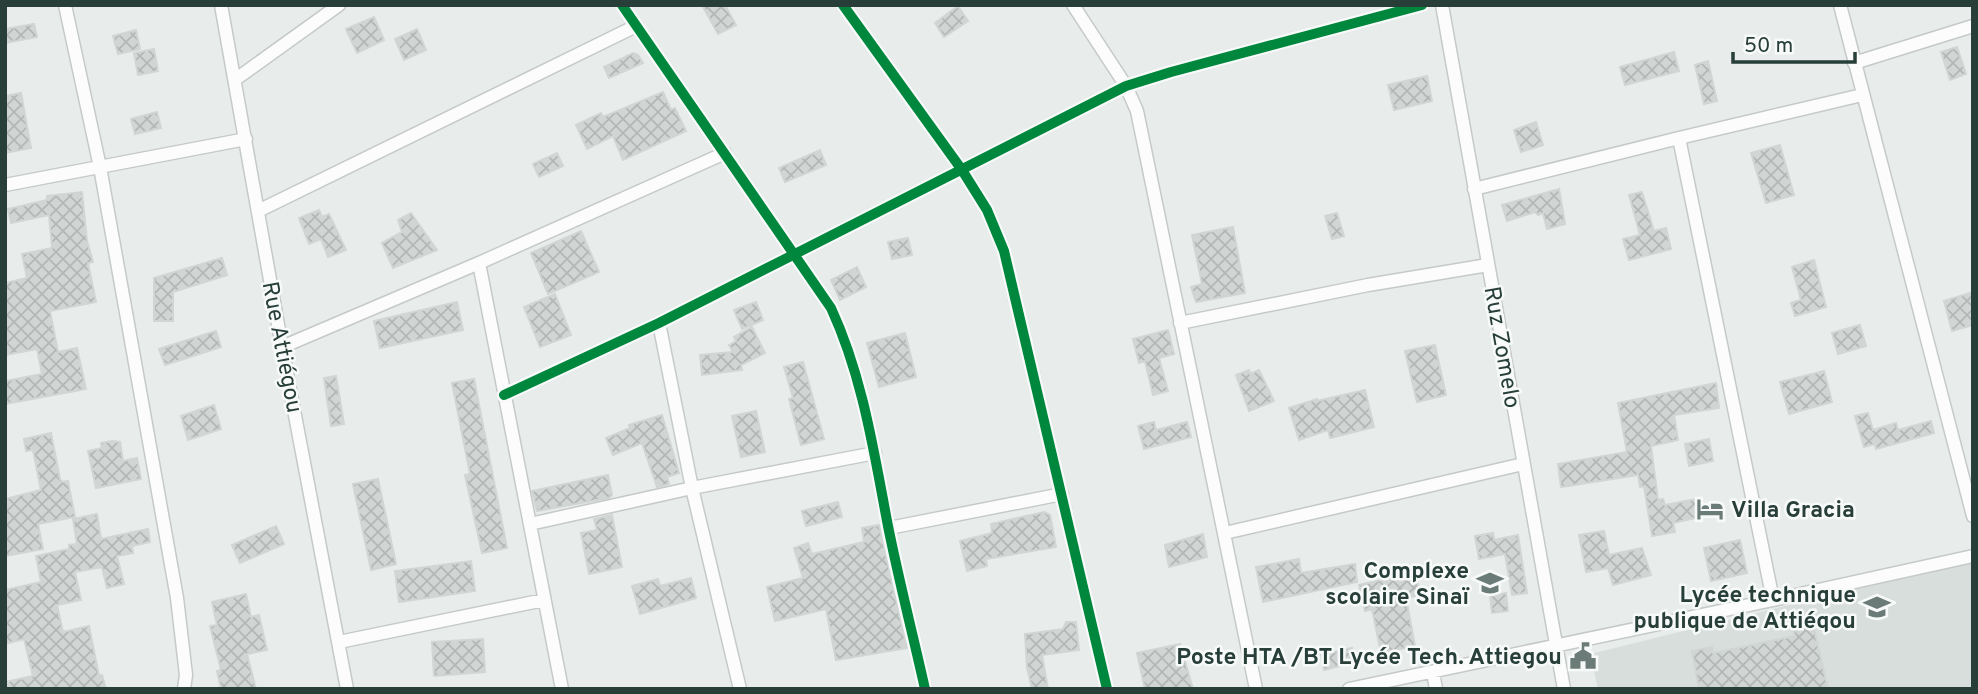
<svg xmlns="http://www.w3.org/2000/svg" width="1978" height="694" font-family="Overpass,sans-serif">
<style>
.built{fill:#d7dedb}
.building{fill:url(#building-cross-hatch);stroke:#d1d6d4;stroke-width:2}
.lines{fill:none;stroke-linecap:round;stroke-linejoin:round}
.minor-casing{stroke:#c5cac8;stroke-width:15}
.minor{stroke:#fcfcfc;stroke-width:12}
.cycleway-casing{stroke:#f7faf9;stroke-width:15}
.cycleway{stroke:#00873e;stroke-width:10}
.labels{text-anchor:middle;stroke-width:5;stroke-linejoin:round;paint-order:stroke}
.street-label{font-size:23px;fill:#273e39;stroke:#f7faf9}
.poi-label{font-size:23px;font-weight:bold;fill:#273e39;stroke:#f7faf9;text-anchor:end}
</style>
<defs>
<pattern id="building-cross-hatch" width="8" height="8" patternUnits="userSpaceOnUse" patternTransform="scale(1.75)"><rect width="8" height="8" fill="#d1d5d4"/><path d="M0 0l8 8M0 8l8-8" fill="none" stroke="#b3b8b7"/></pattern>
</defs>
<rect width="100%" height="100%" fill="#e8edeb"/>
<path class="built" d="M1973 560V689H1598L1590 654Z"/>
<path class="building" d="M702 5H725L736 25 718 34Z
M958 6 968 21 944 37 935 23Z
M374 17 384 40 357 53 346 29Z
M34 24 37 37 5 43V29Z
M417 29 426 50 404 60 395 39Z
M136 30 140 49 118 54 113 36Z
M1957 47 1966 74 1950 80 1941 52Z
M154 49 158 71 138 75 134 53Z
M1674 52 1679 71 1625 85 1620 67Z
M633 53 638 55 643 63 609 78 604 67Z
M1708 61 1717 101 1704 104 1695 65Z
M1427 76 1432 101 1394 110 1388 85Z
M663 92 671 110 675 108 686 131 623 160 613 136 587 149 576 125 601 113 603 117Z
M21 93 31 148 5 153V96Z
M157 112 161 128 135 134 131 119Z
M1536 122 1543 145 1521 152 1514 130Z
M1780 145 1794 195 1766 203 1751 153Z
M820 150 826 165 785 182 779 168Z
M557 153 563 166 539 177 533 164Z
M1559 189 1565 224 1547 229 1543 213 1538 215 1535 212 1507 221 1502 205Z
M82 192 87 241 93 262 88 263 96 302 50 311 58 352 77 348 86 389 5 404V381L42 374 37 349 5 355V283L27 278 22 254 52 248 49 215 11 223 8 209 47 200V196Z
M1642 192 1654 231 1666 228 1671 249 1629 260 1623 239 1640 235 1629 195Z
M319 210 322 217 329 214 346 250 328 257 321 239 309 244 299 218Z
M411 213 437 250 393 268 382 243 402 232 398 220Z
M1337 213 1344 236 1332 239 1325 216Z
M1233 227 1245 293 1196 302 1191 287 1202 284 1192 235Z
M581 231 599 272 548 294 531 253Z
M908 238 912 255 892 259 888 242Z
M222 258 227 275 173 292V321H154V278Z
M1814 260 1826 307 1795 316 1791 303 1801 300 1792 267Z
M857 267 866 287 840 300 831 280Z
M1973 292V325L1952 331 1944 301Z
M555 294 571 335 540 347 524 307Z
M457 302 463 330 380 348 374 321Z
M756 302 763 320 742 329 734 310Z
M1860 325 1866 346 1838 354 1832 333Z
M752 327 765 353 741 365 742 370 702 375 700 355 733 352 729 345 736 341 734 337Z
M1168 330 1174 354 1159 358 1168 391 1153 395 1145 361 1139 363 1133 339Z
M216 331 221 347 165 365 159 349Z
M905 333 916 377 879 387 867 343Z
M1435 345 1446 395 1417 402 1405 351Z
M803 362 824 439 801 445 789 399 793 398 784 367Z
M1249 370 1250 374 1259 370 1274 401 1249 411 1236 375Z
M1824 371 1832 402 1789 414 1780 382Z
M336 376 344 424 331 426 324 378Z
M474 379 507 548 482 553 465 475 470 474 452 383Z
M1716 383 1719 408 1674 415 1678 440 1651 446 1658 500 1663 499 1665 505 1697 499 1700 517 1673 523 1675 532 1652 536 1644 486 1640 487 1638 475 1561 487 1558 464 1627 452 1618 403Z
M1365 390 1374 427 1330 438 1328 430 1299 440 1289 408 1317 399V401Z
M214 405 221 429 188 440 181 416Z
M756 411 765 452 741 457 732 416Z
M1868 413 1873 430 1896 423 1898 430 1931 421 1934 433 1876 449 1875 444 1864 447 1855 416Z
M662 415 679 473 667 477 669 484 657 487 642 443 613 455 606 438 630 428 629 425Z
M1154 422 1156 430 1187 422 1191 437 1144 449 1138 426Z
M51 433 60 479 62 482 68 481 75 517 38 524 43 549 5 556V499L41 490 33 450 26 451 24 439Z
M1709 439 1713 461 1689 466 1685 444Z
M112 441 120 442 123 461 137 458 141 479 96 488 88 451 102 448 101 443Z
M608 475 612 495 609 498 537 511 532 491Z
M378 479 396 564 371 570 353 484Z
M838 502 842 517 806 526 802 511Z
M1044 512 1050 515 1056 547 986 559 987 566 967 571 960 541 992 533 991 524Z
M97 514 101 539 148 529 150 542 132 546 133 553 117 556 124 584 107 588 102 567 75 572 81 600 57 605 63 632 89 626 99 676 102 675 106 689H5V682L33 676 24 639 5 644V590L41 582 36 556 69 549V545L77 544 73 519Z
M612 515 622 567 589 574 581 533 597 530 594 519Z
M879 525 907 648 836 660 826 609 775 621 767 587 803 578 794 548 808 543 812 554 864 542 862 528Z
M276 526 284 544 240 563 232 545Z
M1604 531 1609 555 1642 548 1651 575 1613 585 1608 568 1586 572 1579 535Z
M1493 533 1494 540 1518 535 1527 593 1512 595 1505 554 1479 559 1475 536Z
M1203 534 1207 557 1169 567 1165 545Z
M1740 540 1747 573 1711 581 1704 548Z
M1299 559 1301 573 1355 564 1357 582 1263 602 1256 567Z
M471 561 475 591 399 602 395 571Z
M1416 575 1420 595 1406 598 1415 646 1381 653 1372 609 1365 611 1359 585 1398 576V578Z
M691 578 696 598 640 614 632 586 658 579 660 586Z
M1506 593 1508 611 1492 613 1490 596Z
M246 594 251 617 259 615 267 650 247 654 256 689H221L217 671 221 670 210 626 217 625 212 602Z
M1066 622H1076L1079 650 1042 655 1048 689H1032L1027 667 1025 634 1063 629Z
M1813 624 1828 689H1699L1692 651 1712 647 1713 653 1795 636 1792 628Z
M483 639 485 672 434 676 432 642Z
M1180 644 1193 689H1145L1137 653Z
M1352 648 1355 662 1324 670 1321 655Z"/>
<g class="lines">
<defs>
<path id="minor" d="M65 5 100 167 177 598 186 675 184 689
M221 5 282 347 347 689
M622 5 831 308C863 377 874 453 888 526 899 581 913 635 925 689
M843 5 962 170 987 210 1004 251 1107 689
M1073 5 1126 86 1137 111 1256 689
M1442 5 1564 689
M1840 5 1973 516
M1854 63 1973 26
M236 79 339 5
M1679 138 1773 600
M5 185 246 139
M1474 189 1679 138 1862 95
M258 211 636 26
M479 263 562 689
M659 323 692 488 740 689
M1180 323 1368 285 1488 265
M282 347 479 263 725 153
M504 395 659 323 1126 86 1171 72 1422 5
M530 524 692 488 875 453
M889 528 1062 494
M1225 533 1523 464
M339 642 544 600
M1433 672 1436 689
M1349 689 1773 600 1973 556"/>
</defs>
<use href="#minor" class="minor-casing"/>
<use href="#minor" class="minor"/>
<defs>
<path id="cycleway" d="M622 5 831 308C863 377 874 453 888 526 899 581 913 635 925 689
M843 5 962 170 987 210 1004 251 1107 689
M504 395 659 323 1126 86 1171 72 1422 5"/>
</defs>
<use href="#cycleway" class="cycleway-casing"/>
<use href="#cycleway" class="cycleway"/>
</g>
<defs>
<symbol id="hotel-bare" viewBox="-9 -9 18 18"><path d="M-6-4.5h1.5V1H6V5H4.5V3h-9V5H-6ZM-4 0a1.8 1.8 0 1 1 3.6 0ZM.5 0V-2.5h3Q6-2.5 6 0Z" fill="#6b7b77" stroke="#f7faf9" stroke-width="2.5" paint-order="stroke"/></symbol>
<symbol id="school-bare" viewBox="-9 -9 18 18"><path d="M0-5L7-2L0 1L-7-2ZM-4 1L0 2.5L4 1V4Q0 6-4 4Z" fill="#6b7b77" stroke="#f7faf9" stroke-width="2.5" paint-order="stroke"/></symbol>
<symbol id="civic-bare" viewBox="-9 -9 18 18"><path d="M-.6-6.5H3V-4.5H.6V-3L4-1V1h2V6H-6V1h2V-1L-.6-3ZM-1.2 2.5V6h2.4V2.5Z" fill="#6b7b77" stroke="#f7faf9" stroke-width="2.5" paint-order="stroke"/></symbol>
</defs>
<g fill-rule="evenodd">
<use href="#hotel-bare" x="1691" y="490" width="38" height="38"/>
<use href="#school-bare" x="1471" y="564" width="38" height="38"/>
<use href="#school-bare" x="1858" y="588" width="38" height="38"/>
<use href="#civic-bare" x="1564" y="637" width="38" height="38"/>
</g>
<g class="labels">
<g class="street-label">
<text transform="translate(283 347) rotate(79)" y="8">Rue Attiégou</text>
<text transform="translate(1503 347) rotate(80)" y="8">Ruz Zomelo</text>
</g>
<g class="poi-label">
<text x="1731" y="517" text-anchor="start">Villa Gracia</text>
<text x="1469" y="578">Complexe<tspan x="1469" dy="26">scolaire Sinaï</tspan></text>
<text x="1856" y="602">Lycée technique<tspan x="1856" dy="26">publique de Attiéqou</tspan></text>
<text x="1562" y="664">Poste HTA /BT Lycée Tech. Attiegou</text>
</g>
</g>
<rect width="1978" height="694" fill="none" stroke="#273e39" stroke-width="14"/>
<path d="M1733 52v10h122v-10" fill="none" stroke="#273e39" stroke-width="3.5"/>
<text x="1744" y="52" font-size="21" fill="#273e39" stroke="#f7faf9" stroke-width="5" paint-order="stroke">50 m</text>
</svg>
